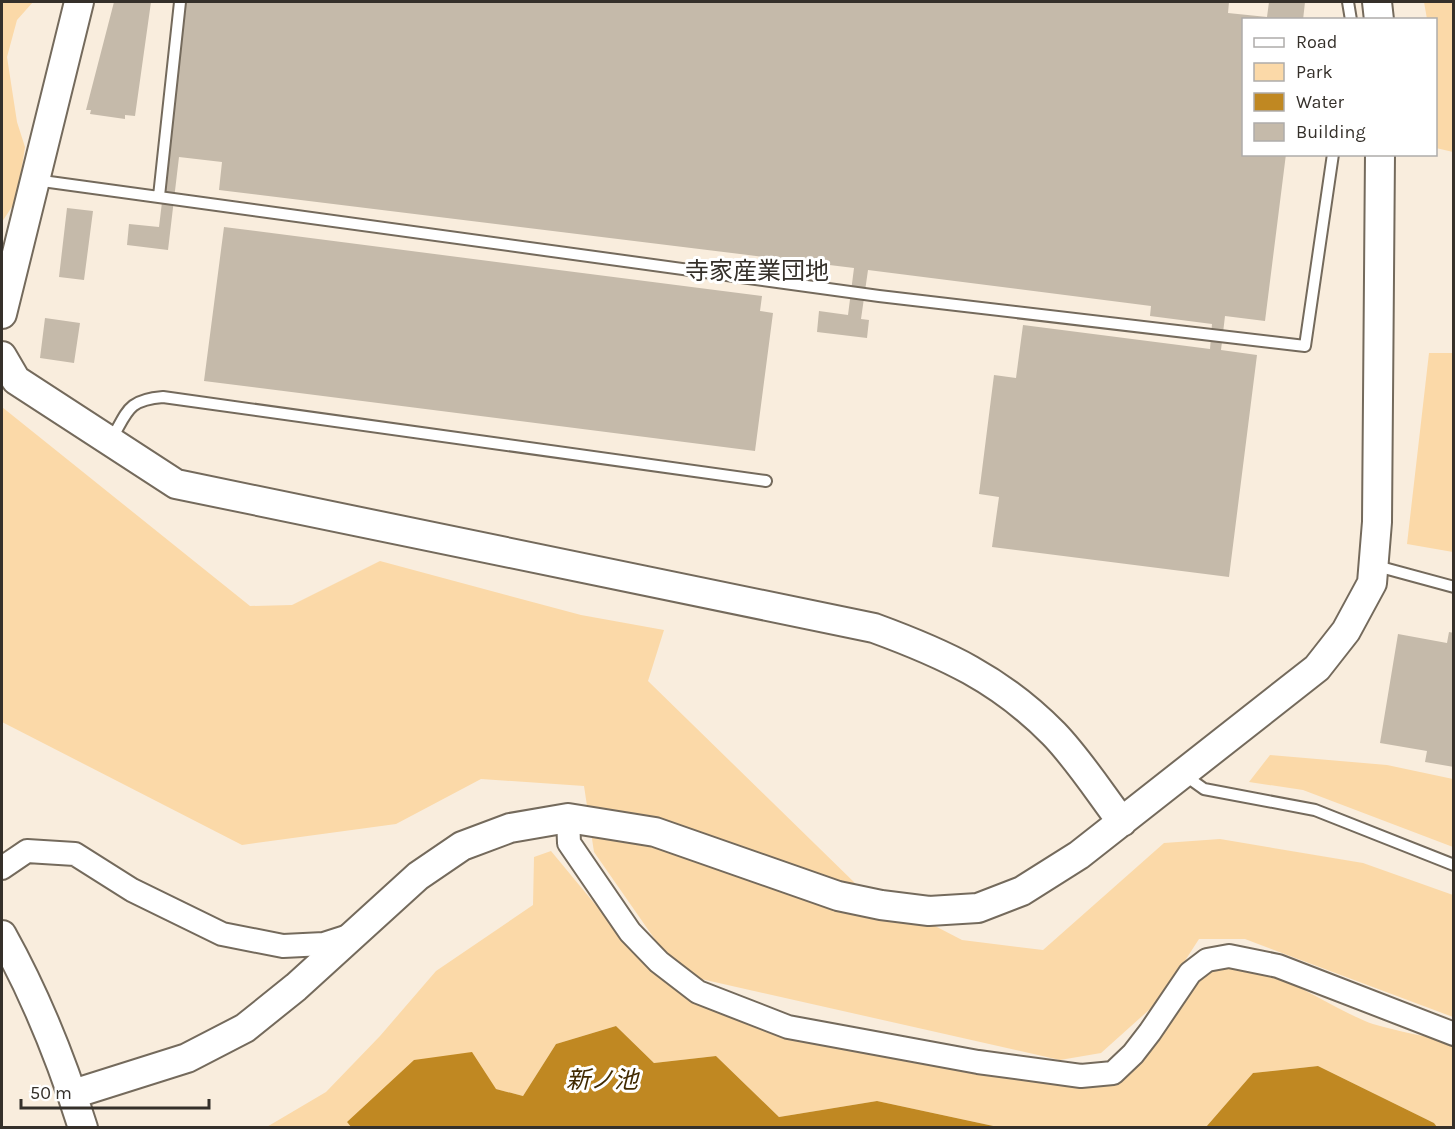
<svg xmlns="http://www.w3.org/2000/svg" width="1455" height="1129" font-family="Karla,'Noto Sans JP',sans-serif">
<style>
.green{fill:#fbd9a8}
.water{fill:#c08822}
.building{fill:#c5baaa}
.lines{fill:none;stroke-linecap:round;stroke-linejoin:round}
.service-casing{stroke:#746a5c;stroke-width:14}
.minor-casing{stroke:#746a5c;stroke-width:26}
.tertiary-casing{stroke:#746a5c;stroke-width:32}
.service{stroke:#fff;stroke-width:10}
.minor{stroke:#fff;stroke-width:22}
.tertiary{stroke:#fff;stroke-width:28}
.labels{text-anchor:middle;stroke-width:6;stroke-linejoin:round;paint-order:stroke}
.neighbourhood-label{font-size:24px;fill:#35302a;stroke:#fff}
.water-label{font-size:24px;font-style:italic;fill:#412a01;stroke:#fff}
</style>
<rect width="100%" height="100%" fill="#f9eddd"/>
<path class="green" d="M2 2H33L17 20 7 57 17 122 25 147 17 199 2 222Z
M1424 2H1453V152L1436 148V20L1427 19Z
M1429 353H1453V552L1407 544Z
M2 407 250 606 292 605 380 561 581 615 664 630 648 681 858 886 962 940 1043 950 1164 843 1220 839 1363 863 1453 895V1017L1245 939H1199L1159 1001 1101 1053 1060 1060 679 974 594 852 584 786 481 779 396 824 242 845 2 722Z
M1270 755 1387 765 1453 779V847L1303 790 1249 782Z
M551 851 623 938 693 1001 1117 1082 1197 979C1202 976 1207 971 1212 969 1255 951 1331 1010 1373 1024 1399 1032 1427 1036 1453 1043V1127H1437L1434 1123 1318 1066 1253 1073 1206 1127H998L877 1101 779 1117 716 1056 654 1063 616 1026 556 1044 523 1096 496 1089 347 1122 352 1127 265 1128 326 1092 380 1036 436 971 533 905 534 857Z"/>
<path class="water" d="M616 1026 654 1063 716 1056 779 1117 877 1101 998 1127 352 1128 347 1122 414 1060 472 1052 496 1089 523 1096 556 1044Z
M1318 1066 1434 1123 1437 1127H1206L1253 1073Z"/>
<path class="building" d="M114 2H151L135 116 125 115V119L90 114 91 110H86Z
M186 2H1229L1228 13 1267 17 1269 2H1305L1303 20H1244V154H1286L1265 321 1225 316 1221 350 1257 355 1229 577 992 547 999 497 979 494 994 375 1016 378 1023 325 1210 349 1212 324 1150 316 1151 306 868 270 861 319 869 320 867 338 817 332 819 311 848 315 854 268 219 190 222 162 179 157 168 250 127 245 129 224 159 227Z
M67 208 93 211 84 280 59 277Z
M224 227 762 296 760 311 773 313 755 451 204 381Z
M45 318 80 323 74 363 40 358Z
M1449 632 1454 633V767L1425 762 1427 751 1380 743 1398 634 1447 643Z"/>
<g class="lines">
<defs>
<path id="service" d="M1348 2 1351 20
M35 180 879 296 1305 346 1333 154
M159 196 180 2
M111 440C128 411 127 400 163 397L766 481
M1373 565 1454 587
M1183 774 1204 789 1315 810 1454 865"/>
<path id="minor" d="M568 818 569 843 630 932 659 962 698 992 788 1027 978 1062 1081 1076 1113 1073 1133 1054 1150 1032 1190 973 1207 960 1229 956 1278 966 1454 1034
M2 868 27 851 75 854 132 890 222 934 283 946 324 944 352 935"/>
<path id="tertiary" d="M1377 2 1379 20
M2 314 79 2
M2 356 16 380 176 484 874 628C945 654 1000 679 1054 734 1079 760 1100 793 1122 822
M2 935C36 996 62 1061 83 1128
M73 1094 187 1058 245 1028 296 987 418 876 462 846 510 828 568 818 655 832 838 896 881 905 929 911 978 908 1022 891 1079 855 1317 668 1346 631 1372 583 1377 522 1380 154"/>
</defs>
<use href="#service" class="service-casing"/>
<use href="#minor" class="minor-casing"/>
<use href="#tertiary" class="tertiary-casing"/>
<use href="#service" class="service"/>
<use href="#minor" class="minor"/>
<use href="#tertiary" class="tertiary"/>
</g>
<g class="labels">
<g class="neighbourhood-label">
<text x="757" y="279">寺家産業団地</text>
</g>
<g class="water-label">
<text x="602" y="1088">新ノ池</text>
</g>
</g>
<rect width="1455" height="1129" fill="none" stroke="#35302a" stroke-width="6"/>
<rect x="1242" y="18" width="195" height="138" fill="#ffffff" stroke="#aeacaa" stroke-width="1.5"/>
<rect x="1254" y="38" width="30" height="9" fill="#ffffff" stroke="#aeacaa" stroke-width="1.5"/>
<text x="1296" y="48" font-size="18" fill="#35302a">Road</text>
<rect x="1254" y="63" width="30" height="18" fill="#fbd9a8" stroke="#aeacaa" stroke-width="1.5"/>
<text x="1296" y="78" font-size="18" fill="#35302a">Park</text>
<rect x="1254" y="93" width="30" height="18" fill="#c08822" stroke="#aeacaa" stroke-width="1.5"/>
<text x="1296" y="108" font-size="18" fill="#35302a">Water</text>
<rect x="1254" y="123" width="30" height="18" fill="#c5baaa" stroke="#aeacaa" stroke-width="1.5"/>
<text x="1296" y="138" font-size="18" fill="#35302a">Building</text>
<path d="M21 1099v9h188v-9" fill="none" stroke="#35302a" stroke-width="3"/>
<text x="30" y="1099" font-size="18" fill="#35302a" stroke="#ffffff" stroke-width="4.5" paint-order="stroke">50 m</text>
</svg>
